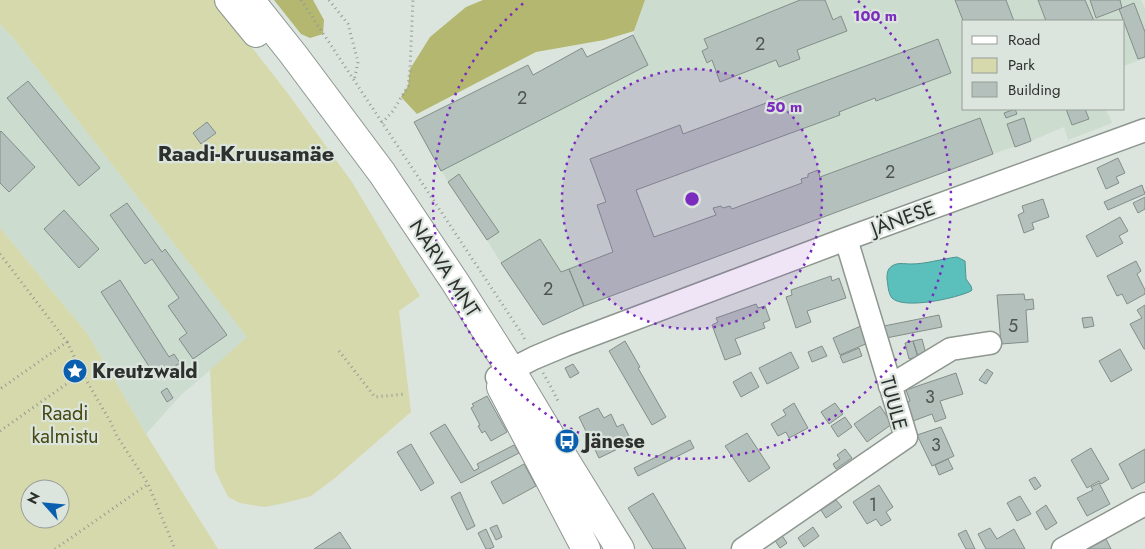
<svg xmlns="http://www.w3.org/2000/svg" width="1145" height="549" font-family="Jost,sans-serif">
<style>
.built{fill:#ccdccf}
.green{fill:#d6d9ac;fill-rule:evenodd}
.forest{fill:#b3b76f}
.water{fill:#5bbfbb;stroke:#4d9490}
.building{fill:#b4c0bb;stroke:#838e8a}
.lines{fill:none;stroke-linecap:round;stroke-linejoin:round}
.minor-casing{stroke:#8d968f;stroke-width:25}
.major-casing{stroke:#8d968f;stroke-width:30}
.path{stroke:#949a94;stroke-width:3;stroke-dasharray:1 4;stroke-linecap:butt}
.minor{stroke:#fff;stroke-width:22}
.major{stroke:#fff;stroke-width:28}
.ring{fill:none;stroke:#7b2cbf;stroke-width:2.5;stroke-dasharray:2.5 5}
.labels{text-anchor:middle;stroke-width:4.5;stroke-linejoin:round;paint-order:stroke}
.number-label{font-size:18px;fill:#4f5450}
.street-label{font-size:20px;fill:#2d302d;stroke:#dce5dd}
.poi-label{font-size:20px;font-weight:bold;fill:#2d302d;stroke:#dce5dd;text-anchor:start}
.park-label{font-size:20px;fill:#474812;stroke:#dce5dd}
.quarter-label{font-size:22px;font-weight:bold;fill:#2d302d;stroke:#dce5dd}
.centre{fill:#7b2cbf;stroke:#dce5dd;stroke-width:2.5}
.ring-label{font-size:15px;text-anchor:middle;font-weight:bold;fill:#7b2cbf;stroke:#dce5dd;stroke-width:4.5;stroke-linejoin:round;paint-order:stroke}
</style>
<rect width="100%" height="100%" fill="#dce5dd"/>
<path class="built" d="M645 0H1141L1145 9V58L1124 66V21H964V109H1106L1112 123 1068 140 1064 127 1031 141 993 154 584 306 543 325 501 263 487 240 448 182 414 122 528 65 533 75 582 48 587 57 633 35Z
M0 24 15 40 248 338 181 395 146 434 87 333 0 228Z"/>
<path class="green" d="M0 0H215L289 95 352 182 420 296 399 311 411 412 335 478 311 496 285 503 264 507 240 503 228 497 215 470 210 370 247 337 15 40 0 24Z
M0 228 87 333 146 434 218 549H0ZM30 489H60V519H30Z"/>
<path class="forest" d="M274 0H313L324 20 323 34 310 38 301 34Z
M483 0H645L634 31 604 40 536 52 417 114 401 97 408 86 410 69 430 37 466 7Z"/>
<path class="water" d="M957 257 965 261 966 279 971 286 972 290 971 291C957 298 904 310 892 298 888 293 888 285 887 279 887 274 887 269 892 266 898 262 904 264 911 264 926 264 941 259 957 257Z"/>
<path class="building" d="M800 0H825L833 20 841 16 847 31 797 50 800 59 779 67 776 60 720 82 712 60 707 63 702 51 708 48 704 39Z
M955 0H1006L1014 21H964V23Z
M1038 0H1085L1094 21H1046Z
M1090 0H1120L1122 8 1096 18Z
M1134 3 1145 32V57L1138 59 1119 9Z
M633 35 648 65 441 171 414 122 528 65 533 75 582 48 587 57Z
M938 39 951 73 876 101 875 98 839 112 840 115 636 190 654 237 716 215 713 208 721 206 723 208 730 206 732 209 802 183 801 179 808 177V174L818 170 820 177 980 118 993 154 584 306 569 269 613 252 597 205 606 202 590 159 680 125 683 134Z
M28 81 100 168 79 186 7 98Z
M1015 109 1017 114 1006 118 1004 113Z
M1066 109H1085L1089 119 1072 125Z
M1024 118 1031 141 1015 147 1007 124Z
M207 122 216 133 201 144 193 133Z
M1 131 35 167 9 192 0 183V132Z
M1118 158 1125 173 1116 177 1119 183 1106 189 1097 168Z
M459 174 499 232 487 240 448 182Z
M1142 185 1145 194 1108 210 1104 202Z
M1145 197V209L1138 213 1133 203Z
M1043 199 1049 217 1032 223 1034 229 1024 233 1018 215 1024 212 1022 206Z
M127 203 162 252 165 249 227 335 193 359 179 339 187 333 168 306 179 298 152 259 145 264 110 215Z
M64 210 99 249 79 268 44 229Z
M1120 217 1128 231 1119 236 1123 243 1097 257 1086 236Z
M540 239 561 272 569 269 584 306 543 325 501 263Z
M1136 261 1141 271 1137 274 1145 290V294L1127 304 1122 294 1117 296 1107 276Z
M831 276 832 281 839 278 846 298 807 311 811 322 796 328 786 297 792 295 791 290Z
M120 280 169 357 174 354 180 363 159 376 157 373 151 377 148 373 152 371 101 292Z
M1024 294 1025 300 1033 299 1034 309 1026 310 1028 342 1001 344 997 295Z
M756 304 758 308 765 306 770 320 763 323 765 328 735 339 741 354 725 360 712 325 718 322 716 318Z
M1145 305V349H1144L1130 324 1142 318 1137 310Z
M939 315 942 327 886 338 884 326Z
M1092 317 1094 326 1084 328 1082 318Z
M861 326 868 343 840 355 833 338Z
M922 339 926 354 918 357 913 341Z
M625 341 640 367 638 368 666 417 652 425 609 351Z
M913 341 918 357 909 359 905 343Z
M822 346 827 356 812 362 808 352Z
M859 348 862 356 843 363 840 356Z
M1120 349 1132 370 1111 382 1099 361Z
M791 352 799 368 767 384 759 368Z
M573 364 579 373 570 378 565 368Z
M987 369 993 373 986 384 979 380Z
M751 372 759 387 741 397 733 382Z
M956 373 963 394 940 401 946 418 935 422 932 414 913 421 907 402 910 401 906 390Z
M167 388 173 398 167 402 161 392Z
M487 396 507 432 491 441 485 431 482 433 478 426 480 425 471 408 474 406 472 404Z
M794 403 808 428 789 438 786 432 778 436 771 424 786 415 783 410Z
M835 403 843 414 829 424 821 412Z
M880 406 892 424 867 442 854 424Z
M598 408 604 418 611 414 617 427 623 424 632 442 599 458 579 417Z
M845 417 852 427 838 437 831 426Z
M445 424 474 471 479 468 477 464 514 445 519 453 461 483 430 433Z
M941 427 954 456 932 466 917 435Z
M747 433 770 468 749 482 725 446Z
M690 440 694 448 638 476 634 468Z
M411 444 434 483 421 491 397 452Z
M1091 448 1109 479 1101 484 1099 481 1087 488 1071 460Z
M845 449 852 458 836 469 833 464 840 459 837 455Z
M1145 449V482L1132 489 1119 464Z
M948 459 953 469 939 475 935 465Z
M524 464 536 486 503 504 491 482Z
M1035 477 1041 486 1035 490 1029 480Z
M1099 483 1110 504 1087 516 1077 498 1093 490 1091 487Z
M879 485 893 507 886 512 891 520 881 526 876 519 867 524 853 502Z
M460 492 475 526 467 530 451 497Z
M653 493 686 549H653L628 508Z
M1020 496 1031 514 1017 521 1007 503Z
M836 500 842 507 826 518 821 510Z
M1046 505 1057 523 1046 530 1036 512Z
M497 525 502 537 496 540 490 528Z
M813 527 819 536 804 547 798 538Z
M990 528 997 539 1014 529 1025 549H986L978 534Z
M486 529 494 547 489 549H486L478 533Z
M966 530 975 549H966L958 534Z
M340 532 351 549H314Z
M781 534 787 543 780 548 774 539Z
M1106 539 1111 549H1088Z"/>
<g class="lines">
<defs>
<path id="minor" d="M497 377 534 358 565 345 846 239 1145 130
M890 386 951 349 990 343
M743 549 906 437 846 239
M1063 549 1145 504"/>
<path id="major" d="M229 0 256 33
M250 0 293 54 382 173 455 282 511 370 557 447 620 549
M501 387 586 549"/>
</defs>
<use href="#minor" class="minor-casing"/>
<use href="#major" class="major-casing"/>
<path class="path" d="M301 0 522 334 526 342
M329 0 348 24 358 62 354 81
M382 123 393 111 408 86 410 69 413 0
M0 254 67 342 0 389
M67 342 82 373 110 421 117 436 148 484 175 549
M339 351 375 397 406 394
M543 373 551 387 559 403
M0 431 82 373
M55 549 148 484"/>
<use href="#minor" class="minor"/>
<use href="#major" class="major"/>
</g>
<circle cx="692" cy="199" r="130" fill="#7b2cbf" fill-opacity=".12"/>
<g class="ring">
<circle cx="692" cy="199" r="130"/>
<path d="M858 1A259 259 0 1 1 526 1"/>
</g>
<defs>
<symbol id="sight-disc" viewBox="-11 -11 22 22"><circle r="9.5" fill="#0a60ae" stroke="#dce5dd"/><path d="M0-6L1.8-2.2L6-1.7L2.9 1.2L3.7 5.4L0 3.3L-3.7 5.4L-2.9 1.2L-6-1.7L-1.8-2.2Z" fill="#fff"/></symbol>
<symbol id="bus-disc" viewBox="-11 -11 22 22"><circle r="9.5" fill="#0a60ae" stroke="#dce5dd"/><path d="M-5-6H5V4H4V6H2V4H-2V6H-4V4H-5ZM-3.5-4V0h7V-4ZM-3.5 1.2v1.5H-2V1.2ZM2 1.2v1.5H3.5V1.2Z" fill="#fff"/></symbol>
</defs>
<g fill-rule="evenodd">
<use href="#sight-disc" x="61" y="357" width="28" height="28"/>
<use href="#bus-disc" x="553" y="427" width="28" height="28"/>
</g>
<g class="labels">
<g class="number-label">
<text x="760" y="50">2</text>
<text x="522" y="104">2</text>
<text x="890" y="178">2</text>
<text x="548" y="295">2</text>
<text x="1013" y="332">5</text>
<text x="930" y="403">3</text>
<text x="936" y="451">3</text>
<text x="873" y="511">1</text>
</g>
<g class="street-label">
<text transform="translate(903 218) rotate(-20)" y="7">JÄNESE</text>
<text transform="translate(445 268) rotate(57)" y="7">NARVA MNT</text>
<text transform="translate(894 403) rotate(75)" y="7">TUULE</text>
</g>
<g class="poi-label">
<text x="92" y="378">Kreutzwald</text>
<text x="584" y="448">Jänese</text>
</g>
<g class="park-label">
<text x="65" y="420">Raadi<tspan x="65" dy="23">kalmistu</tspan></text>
</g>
<g class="quarter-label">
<text x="246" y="161">Raadi-Kruusamäe</text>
</g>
</g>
<circle cx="692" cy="199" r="8" class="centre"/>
<g class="ring-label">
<text x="875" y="21">100 m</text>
<text x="784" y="112">50 m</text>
</g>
<rect x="962" y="20" width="162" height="90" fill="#dce5dd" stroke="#969d97"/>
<rect x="972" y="36" width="25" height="8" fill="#ffffff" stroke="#969d97"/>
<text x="1008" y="45" font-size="15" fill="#2d302d">Road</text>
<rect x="972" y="58" width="25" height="15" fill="#d6d9ac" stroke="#969d97"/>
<text x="1008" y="70" font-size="15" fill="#2d302d">Park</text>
<rect x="972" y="82" width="25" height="15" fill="#b4c0bb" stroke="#969d97"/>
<text x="1008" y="95" font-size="15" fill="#2d302d">Building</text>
<g transform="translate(45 504) rotate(297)"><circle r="24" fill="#dce5dd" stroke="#969d97"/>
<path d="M0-4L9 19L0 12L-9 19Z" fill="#0a60ae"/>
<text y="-8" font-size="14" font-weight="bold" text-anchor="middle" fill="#2d302d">N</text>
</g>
</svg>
